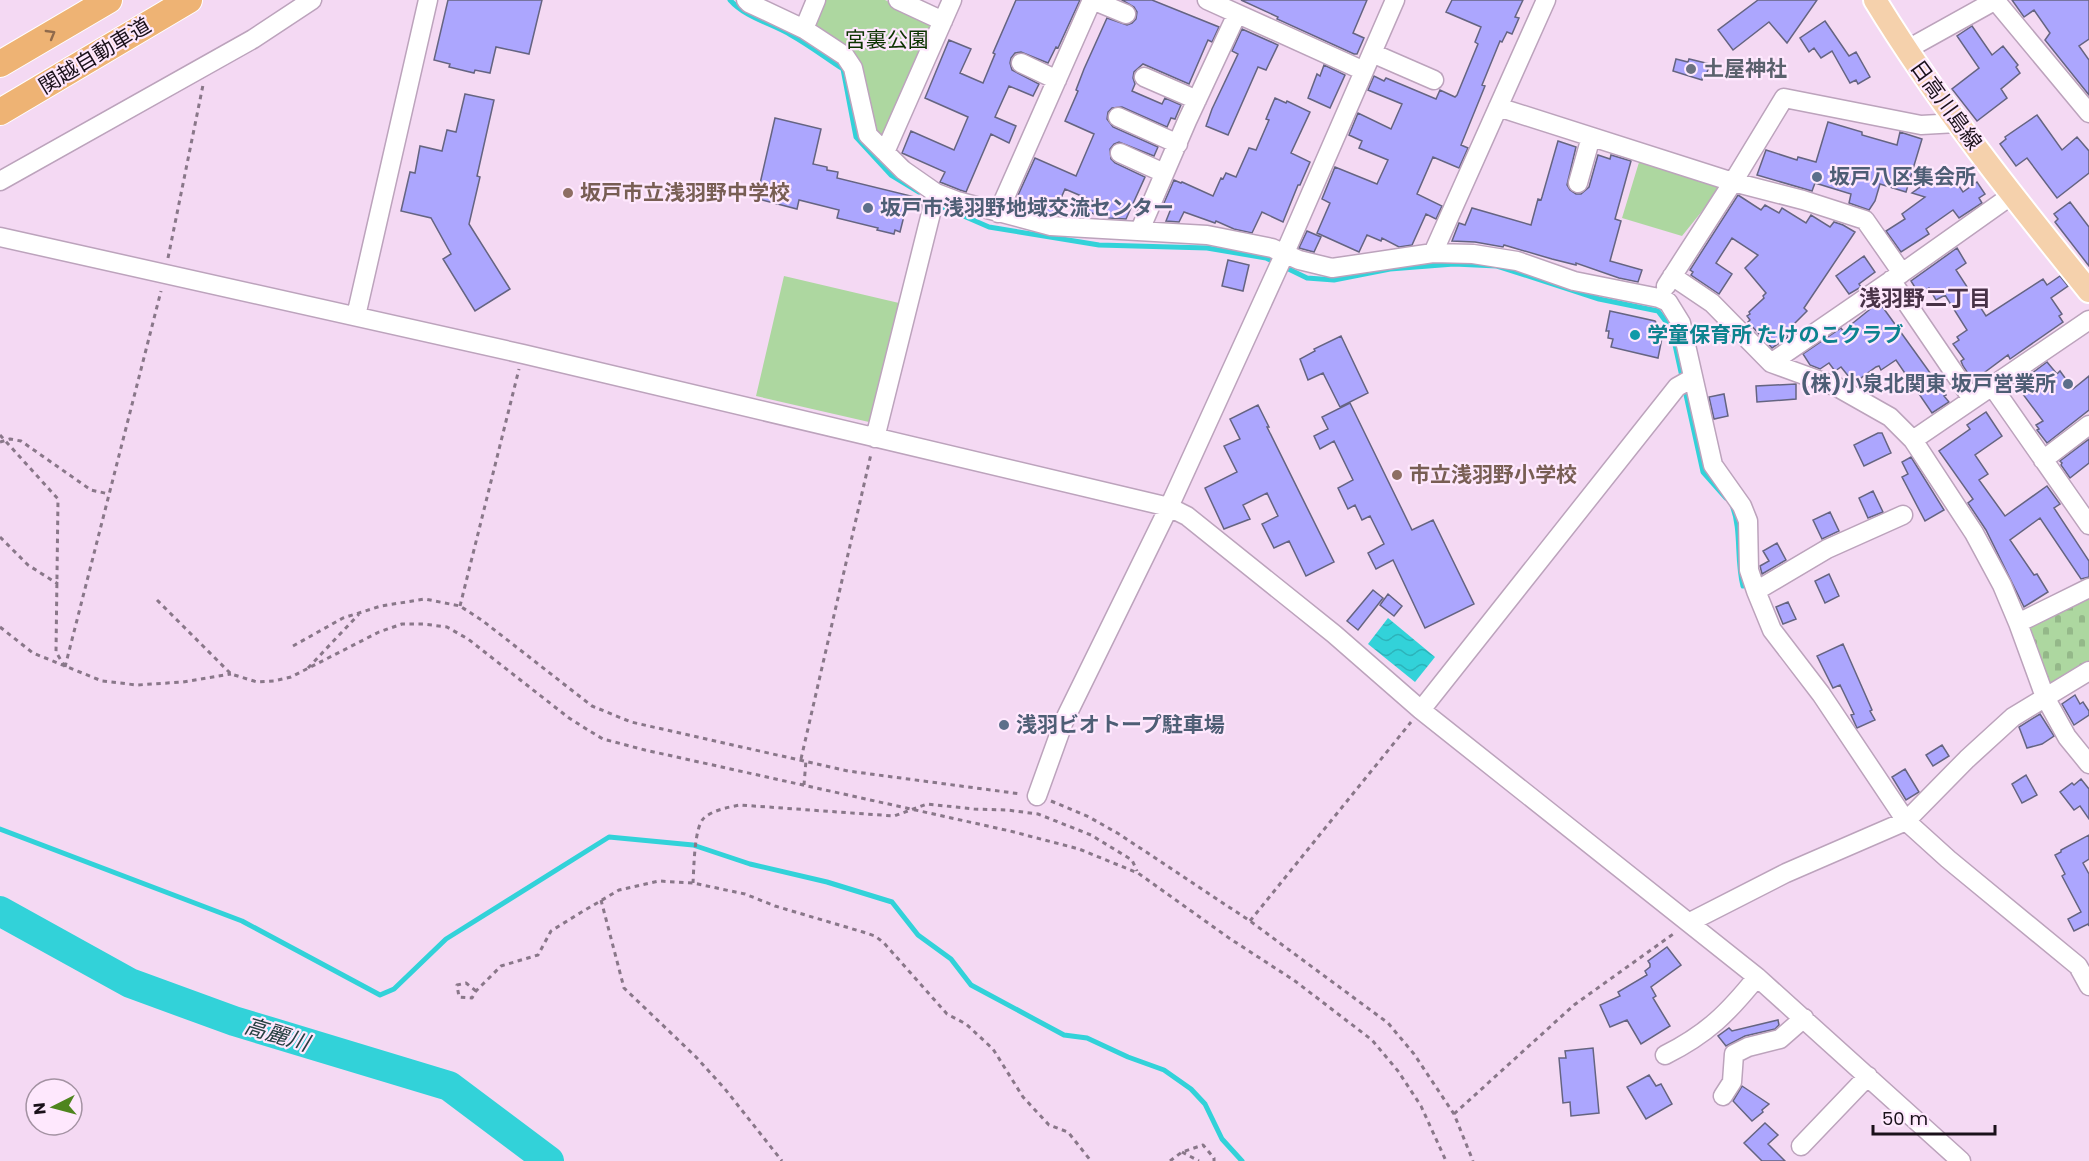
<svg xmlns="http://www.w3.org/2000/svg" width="2089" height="1161" font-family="Poppins,'Noto Sans JP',sans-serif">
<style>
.green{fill:#add7a0}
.cemetery{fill:url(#cemetery-stones)}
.water{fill:url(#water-waves)}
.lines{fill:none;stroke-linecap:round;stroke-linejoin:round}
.stream{stroke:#32d2d9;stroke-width:5}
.river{stroke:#32d2d9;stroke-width:30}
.building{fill:#aca6fe;stroke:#656481;stroke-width:1.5}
.minor-casing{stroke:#bca3bc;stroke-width:21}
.major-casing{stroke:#fff;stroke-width:26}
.highway-casing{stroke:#fff;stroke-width:28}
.path{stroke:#897789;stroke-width:3;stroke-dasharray:4.5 4.5;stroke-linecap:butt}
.minor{stroke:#fff;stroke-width:18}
.major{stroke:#f5d1ac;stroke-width:22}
.highway{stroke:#eeb374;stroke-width:26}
.oneway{stroke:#8f6a4c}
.worship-dot{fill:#6b7280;stroke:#fee8fd;stroke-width:2}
.service-dot{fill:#5c6f8a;stroke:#fee8fd;stroke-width:2}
.education-dot{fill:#8d6e63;stroke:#fee8fd;stroke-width:2}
.culture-dot{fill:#0f9aa8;stroke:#fee8fd;stroke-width:2}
.labels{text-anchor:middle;stroke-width:4.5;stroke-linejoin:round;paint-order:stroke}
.park-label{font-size:21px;fill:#0c3300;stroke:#fee8fd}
.street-label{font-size:21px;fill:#1a111a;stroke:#fee8fd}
.worship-label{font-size:21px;font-weight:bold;fill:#5b616d;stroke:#fee8fd;text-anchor:start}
.service-label{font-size:21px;font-weight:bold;fill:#4e5e75;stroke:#fee8fd;text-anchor:start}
.education-label{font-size:21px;font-weight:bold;fill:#785e54;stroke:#fee8fd;text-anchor:start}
.culture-label{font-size:21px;font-weight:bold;fill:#0d838f;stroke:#fee8fd;text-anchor:start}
.neighbourhood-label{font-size:22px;font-weight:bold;fill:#483247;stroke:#fee8fd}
.water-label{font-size:22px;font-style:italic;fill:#274042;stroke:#fee8fd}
</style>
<defs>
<pattern id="cemetery-stones" width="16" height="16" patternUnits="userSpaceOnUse" patternTransform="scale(1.5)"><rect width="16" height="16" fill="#add7a0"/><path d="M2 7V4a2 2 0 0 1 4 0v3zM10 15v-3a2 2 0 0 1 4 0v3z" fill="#94b889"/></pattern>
<pattern id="water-waves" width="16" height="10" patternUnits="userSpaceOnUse" patternTransform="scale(1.5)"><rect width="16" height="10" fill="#32d2d9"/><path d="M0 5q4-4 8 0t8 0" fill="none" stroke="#2cb3ba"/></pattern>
</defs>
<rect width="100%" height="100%" fill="#f4d9f3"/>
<path class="green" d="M824 0H885L931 21 932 27 886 134 878 135 871 126 862 75 816 31 814 23Z
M1640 159 1716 182 1719 190 1682 236 1622 218Z
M784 276 899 303 869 422 756 396Z"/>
<path class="cemetery" d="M2089 598V664L2051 689 2027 631 2029 626Z"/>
<path class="water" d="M1388 618 1435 657 1415 682 1368 644Z"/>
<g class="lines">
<path class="stream" d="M730 0C746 18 771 23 791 35 809 45 826 58 843 69L856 137 891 175 919 192
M936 204 989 227 1099 245 1207 248 1266 258 1307 278 1334 280 1390 269 1454 264 1497 266 1599 299 1658 311 1670 327 1675 345 1703 472 1726 498
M1732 505C1742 530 1736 560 1743 586
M0 829 242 921 380 995 394 989 446 939 609 837 693 845 750 864 827 882 892 902 918 935 951 959 971 985 1064 1035 1087 1038 1128 1057 1164 1070 1191 1089 1205 1104 1222 1139 1242 1161"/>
<path class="river" d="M0 911 130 983 234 1021 449 1086 549 1161"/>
</g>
<path class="building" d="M448 0H542L529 54 496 47 490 73 475 70 474 73 449 67 450 64 434 60Z
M1016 0H1080L1058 48 1056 47 1048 63 1021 52 1015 53 1011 58 1010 63 1012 70 1039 84 1033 96 1009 86 995 117 1016 126 1009 143 991 134 966 192 960 190 940 182 945 172 902 153 911 131 954 150 968 117 925 98 949 40 971 49 960 73 983 83 995 54 993 53Z
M1122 0H1152L1219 27 1212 42 1208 40 1189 84 1143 64 1134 72 1133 78 1135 84 1132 91 1162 104 1165 98 1181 105 1175 119 1171 118 1167 127 1122 107 1112 108 1108 112 1107 119 1113 127 1158 147 1154 156 1119 142 1114 144 1110 149 1111 159 1115 163 1145 177 1126 219 1109 218 1101 214 1100 217 1088 211 1093 201 1065 189 1054 214 1014 204 1035 158 1076 176 1094 134 1065 121 1078 91 1076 90 1084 69 1107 18 1127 25 1132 23 1136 19 1137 12 1134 7Z
M1241 0H1367L1353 33 1364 38 1357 54H1354L1277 19 1278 17Z
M1452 0H1523L1515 17 1519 18 1512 34 1507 32 1502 42 1500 41 1482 85 1485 86 1461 145 1468 148 1459 168 1433 157 1417 194 1442 206 1436 219 1426 214 1412 245 1399 247 1382 238 1381 241 1367 235 1359 252 1317 233 1330 203 1322 199 1335 167 1377 184 1388 160 1359 148 1362 141 1349 135 1358 113 1391 129 1402 104 1368 90 1374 76 1384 81 1386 78 1436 99 1440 90 1455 97 1457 95 1478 44 1475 42 1481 27 1446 12Z
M1758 0H1817L1787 43 1769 22 1733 50 1718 30Z
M2012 0H2089V39L2079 46 2089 60V95L2045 40 2050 33 2034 10 2024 17Z
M1825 21 1849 56 1856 52 1870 77 1858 84 1856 80 1850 83 1832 51 1821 58 1814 48 1809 52 1800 38Z
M1972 26 1992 55 2003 46 2018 65 2016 67 2020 73 2001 89 2007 98 1977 121 1952 89 1979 68 1957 36Z
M1242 29 1278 45 1266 70 1258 67 1228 135 1206 126 1212 109 1238 54 1232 51Z
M1676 59 1688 62 1689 59 1710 64 1706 75H1703L1702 80 1673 71Z
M1324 65 1345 75 1330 108 1308 98 1317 74 1320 76Z
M465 94 494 100 477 176 480 177 469 224 510 289 475 311 443 259 451 254 431 218 401 211 410 172 415 173 420 146 442 151 447 130 456 132Z
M1275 98 1286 103 1287 101 1310 112 1291 153 1310 162 1300 185H1298L1283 222 1262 212 1252 233 1234 229 1216 221 1215 223 1184 212 1179 222 1166 221 1172 206 1164 203 1174 180 1181 183 1182 182 1213 196 1221 178 1223 179 1226 173 1236 177 1249 148 1256 150 1269 120 1266 119Z
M2037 115 2062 150 2077 137 2089 151V173L2057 198 2027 158 2016 166 2000 144 2006 139 2005 137Z
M775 118 821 129 813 164 827 167V170L838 172 837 178 923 199 920 211 906 208 900 232 895 230 894 234 877 230 878 228 837 218 839 210 799 200 797 209 762 200 764 192 759 188Z
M1828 122 1862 132V135L1897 145 1900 132 1922 139 1906 192 1880 184 1875 201 1869 210 1849 203 1851 194 1815 183 1812 191 1757 175 1766 150 1797 160 1798 157 1816 162Z
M1558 141 1576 147 1567 185 1570 190 1576 194H1581L1589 187 1598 155 1610 159 1611 155 1631 161 1615 219 1621 221 1610 261 1642 270 1638 282 1619 278 1576 263V265L1552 259 1504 245 1503 247 1475 242 1452 241 1459 223 1465 225 1472 208 1531 225 1538 199 1541 200 1542 197Z
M1944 170 1952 181 1955 180 1963 192 1977 182 1985 194 1979 198 1982 203 1959 218 1953 210 1926 229 1929 234 1901 252 1886 231 1905 219 1902 214 1925 197 1912 193Z
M1738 195 1761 210 1765 205 1779 213 1782 208 1806 223 1811 215 1830 227 1834 222 1843 225 1855 232 1804 308 1807 311 1785 333 1788 337 1772 348 1748 322 1750 320 1747 316 1750 314 1749 312 1764 298 1763 296 1766 293 1745 268 1758 255 1732 238 1716 263 1732 274 1719 294 1691 275 1693 272 1690 270Z
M2070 202 2089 227V266L2055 222 2058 219 2054 214Z
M1307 231 1321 237 1314 252 1299 248Z
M1957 248 1966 263 1956 270 1986 316 2043 279 2047 285 2060 276 2068 286 2051 298 2062 314 2059 316 2063 322 2010 359 2008 355 1973 381 1963 366 1961 361 1964 359 1953 344 1959 340 1957 337 1967 330 1945 295 1936 300 1929 288 1919 294 1911 281Z
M1864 256 1875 272 1859 284 1861 287 1849 294 1836 276Z
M1228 260 1249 265 1243 291 1222 286Z
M1879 302 1946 395 1944 396 1949 402 1932 413 1896 360 1881 370 1879 366 1876 367 1854 383 1841 367 1835 371 1829 363 1820 369 1810 365 1803 354 1841 328 1843 331Z
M1610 311 1655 321 1663 333 1658 358 1611 347 1613 339 1608 338 1609 331H1606Z
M1341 336 1368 393 1340 407 1323 373 1308 380 1300 359 1315 351 1314 349Z
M2047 362 2057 374 2060 371 2073 389 2089 376V410L2047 443 2037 430 2039 429 2036 425 2043 421 2016 385Z
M1796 384V399L1757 402 1756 386Z
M1724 394 1728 416 1714 419 1709 397Z
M1350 403 1412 530 1433 520 1474 604 1425 628 1393 560 1376 569 1368 553 1384 544 1370 516 1362 520 1355 505 1348 509 1338 488 1353 480 1334 441 1320 449 1314 436 1328 429 1322 417Z
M1258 405 1269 427H1267L1334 562 1306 576 1289 541 1274 548 1262 524 1278 516 1267 493 1243 505 1250 519 1224 529 1205 488 1237 472 1224 446 1240 439 1230 419Z
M1986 412 2002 436 1975 455 1988 474 1979 480 2005 516 2047 486 2060 504 2054 508 2089 561V577L2081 579 2040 518 2010 540 2034 575 2037 574 2048 592 2024 607 1986 530 1968 503 1973 499 1939 451 1970 429 1967 425Z
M1878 433H1882L1891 453 1864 466 1854 445Z
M2089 439V463L2070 478 2061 465 2062 463 2060 461Z
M1911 457 1944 510 1925 521 1902 477 1908 474 1902 462Z
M1873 491 1883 512 1868 518 1859 498Z
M1830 512 1839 531 1822 539 1813 520Z
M1777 543 1786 560 1762 574 1760 566 1769 561 1763 551Z
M1829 574 1839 596 1825 603 1815 581Z
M1373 590 1383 598 1358 630 1347 621Z
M1388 594 1402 606 1394 616 1380 605Z
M1788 602 1796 619 1783 624 1776 607Z
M1843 644 1872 710 1870 711 1875 720 1857 728 1851 715 1854 714 1840 685 1833 688 1817 656Z
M2075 695 2080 704 2083 702 2089 711V715L2074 725 2062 704Z
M2040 714 2054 736 2042 744 2027 748 2019 727Z
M1942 745 1949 756 1933 766 1926 755Z
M1905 769 1919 792 1906 800 1892 777Z
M2026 775 2037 795 2022 803 2012 784Z
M2081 779 2089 789V819L2080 806 2074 810 2060 792 2072 783 2074 785Z
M2089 835V859L2083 863 2089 874V926L2088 924 2074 931 2068 919 2081 912 2062 876 2065 874 2055 855 2061 852V850Z
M1667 947 1681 965 1651 987 1656 996 1653 998 1670 1026 1641 1044 1627 1020 1610 1027 1600 1005 1620 996 1618 992 1647 975 1645 971 1650 967V964L1648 961Z
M1778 1020 1779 1025 1775 1029 1745 1036 1726 1046 1718 1036 1729 1028 1732 1031Z
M1593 1048 1599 1113 1571 1116 1570 1102 1563 1103 1559 1058H1566L1565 1051Z
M1649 1075 1656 1086 1661 1084 1672 1104 1646 1119 1627 1087Z
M1742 1086 1769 1104 1762 1110 1763 1112 1752 1121 1733 1101Z
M1765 1123 1778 1135 1768 1144 1785 1161H1762L1744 1143Z"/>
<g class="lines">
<defs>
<path id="minor" d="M746 0 749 3 804 29 845 56 853 68 868 135 903 170 936 193 957 201 1051 226 1207 235 1272 248 1299 260 1332 268 1433 253 1473 254 1517 261 1574 281 1659 298 1668 302 1681 323 1713 465 1742 506 1748 521 1749 570 1756 591 1772 630 1821 694 1906 821 1948 859 2078 966 2089 986
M898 0 943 21
M1207 0 1364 71
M1995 0 2089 113
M804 29 816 0
M1906 50 1996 0
M1372 53 1434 80
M1021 63 1057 80
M1144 77 1197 100
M1498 107 1733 182 1666 286
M1118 117 1178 144
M885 152 952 0
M1120 153 1164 173
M0 181 253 39 312 0
M1578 183 1591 137
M998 213 1092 0 1126 14
M1140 230 1187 121 1237 14
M0 237 523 354 1169 507 1187 516 1334 634 1421 710 1757 977 1961 1161
M1433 253 1546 0
M1902 273 2012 195
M1672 276 1712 303 1771 363 1837 387 1890 417 1913 440 1974 533 2002 585 2018 623 2045 697 2067 737 2089 764
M1891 280 1972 399
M356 316 428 0
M1771 363 1902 273 1865 220 1803 200 1733 182 1784 98 1921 125 1957 123
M1992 386 2089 525
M875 438 936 193
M1913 440 2089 320
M2043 460 2089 425
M1756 591 1827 549 1903 515
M2018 623 2089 588
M1421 710 1677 387 1693 378
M1037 796 1064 721 1169 507 1284 255 1395 0
M1690 922 1786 873 1906 821 1967 759 2013 717 2089 671
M1665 1055C1707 1034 1728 1013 1757 977
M1723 1096 1732 1082 1734 1054 1748 1047 1780 1039 1804 1018
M1801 1146 1868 1076"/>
<path id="major" d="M1875 0C1938 103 2013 197 2089 291"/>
<path id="highway" d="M0 64 109 0
M0 112 189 0"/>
</defs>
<use href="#minor" class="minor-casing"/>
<use href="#major" class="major-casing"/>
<use href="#highway" class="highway-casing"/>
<path class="path" d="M168 258 203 85
M0 435 58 499 56 652 65 667
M0 442 10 439 21 441 91 490 109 494
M0 537 28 565 58 584
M157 600 231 674 257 682 274 681 291 677 379 632 402 624H423L447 627 468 639 569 718 588 730 603 739 645 750 1010 831 1079 849 1138 873 1229 938 1295 981 1372 1040 1398 1071 1421 1106 1446 1161
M460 606 519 369
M0 627 33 653 102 681 137 685 183 682 231 674
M293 646 343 618 381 606 425 599 460 606 483 621 592 706 631 722 848 771 1021 794
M65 667 161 291
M308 668 359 614
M801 759 871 454
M804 785 806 760
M1051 801 1089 817 1119 834 1250 921 1388 1023 1414 1054 1454 1114 1473 1161
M693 883C694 868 694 827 704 818 713 810 729 807 740 805L894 816 927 804 974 809 1007 810 1038 814 1091 835 1132 860 1137 871
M601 900 624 988 696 1057 725 1089 782 1161
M1250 921 1411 722
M476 991 466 983 457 985 459 997 472 998 476 991 501 966 538 955 551 931 580 913 619 890 659 881 693 883 745 894 775 906 863 932 875 936 884 943 947 1014 966 1024 993 1049 1023 1097 1049 1125 1068 1132 1091 1161
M1454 1114 1574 1005 1676 932
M1182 1152 1199 1161
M1170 1161 1182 1152 1203 1145 1214 1158V1161"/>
<use href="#minor" class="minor"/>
<use href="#major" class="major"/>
<use href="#highway" class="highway"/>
</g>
<defs><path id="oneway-chevron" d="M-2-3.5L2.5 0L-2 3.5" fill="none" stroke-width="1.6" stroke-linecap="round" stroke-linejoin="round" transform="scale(1.5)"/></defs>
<use class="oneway" href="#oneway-chevron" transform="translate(51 34) rotate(-30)"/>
<circle class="worship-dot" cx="1691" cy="69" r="6"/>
<g class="service-dot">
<circle cx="1817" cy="177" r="6"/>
<circle cx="868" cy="208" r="6"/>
<circle cx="2068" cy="384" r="6"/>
<circle cx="1004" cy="725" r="6"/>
</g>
<g class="education-dot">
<circle cx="568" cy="193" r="6"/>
<circle cx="1397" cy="475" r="6"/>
</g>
<circle class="culture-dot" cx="1635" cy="335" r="6"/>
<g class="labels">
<g class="park-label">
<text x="887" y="47">宮裏公園</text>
</g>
<g class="street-label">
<text transform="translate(95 56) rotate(-31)" y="7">関越自動車道</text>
<text transform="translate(1946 105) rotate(54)" y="7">日高川島線</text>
</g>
<g class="worship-label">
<text x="1703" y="76">土屋神社</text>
</g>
<g class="service-label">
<text x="1829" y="184">坂戸八区集会所</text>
<text x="880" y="215">坂戸市浅羽野地域交流センター</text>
<text x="2056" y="391" text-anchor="end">(株)小泉北関東 坂戸営業所</text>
<text x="1016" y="732">浅羽ビオトープ駐車場</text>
</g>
<g class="education-label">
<text x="580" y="200">坂戸市立浅羽野中学校</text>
<text x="1409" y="482">市立浅羽野小学校</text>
</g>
<g class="culture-label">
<text x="1647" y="342">学童保育所 たけのこクラブ</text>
</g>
<g class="neighbourhood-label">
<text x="1925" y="306">浅羽野二丁目</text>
</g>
<g class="water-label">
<text transform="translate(277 1034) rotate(17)" y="8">高麗川</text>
</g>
</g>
<g transform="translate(54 1107) rotate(264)"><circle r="28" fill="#fee8fd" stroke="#a392a2" stroke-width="1.5"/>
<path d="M0-4.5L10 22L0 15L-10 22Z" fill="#4e851e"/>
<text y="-9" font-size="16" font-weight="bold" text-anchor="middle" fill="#1a111a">N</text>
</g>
<path d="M1873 1125v9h122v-9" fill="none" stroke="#1a111a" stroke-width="3"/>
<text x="1882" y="1125" font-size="18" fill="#1a111a" stroke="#fee8fd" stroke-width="4.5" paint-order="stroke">50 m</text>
</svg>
